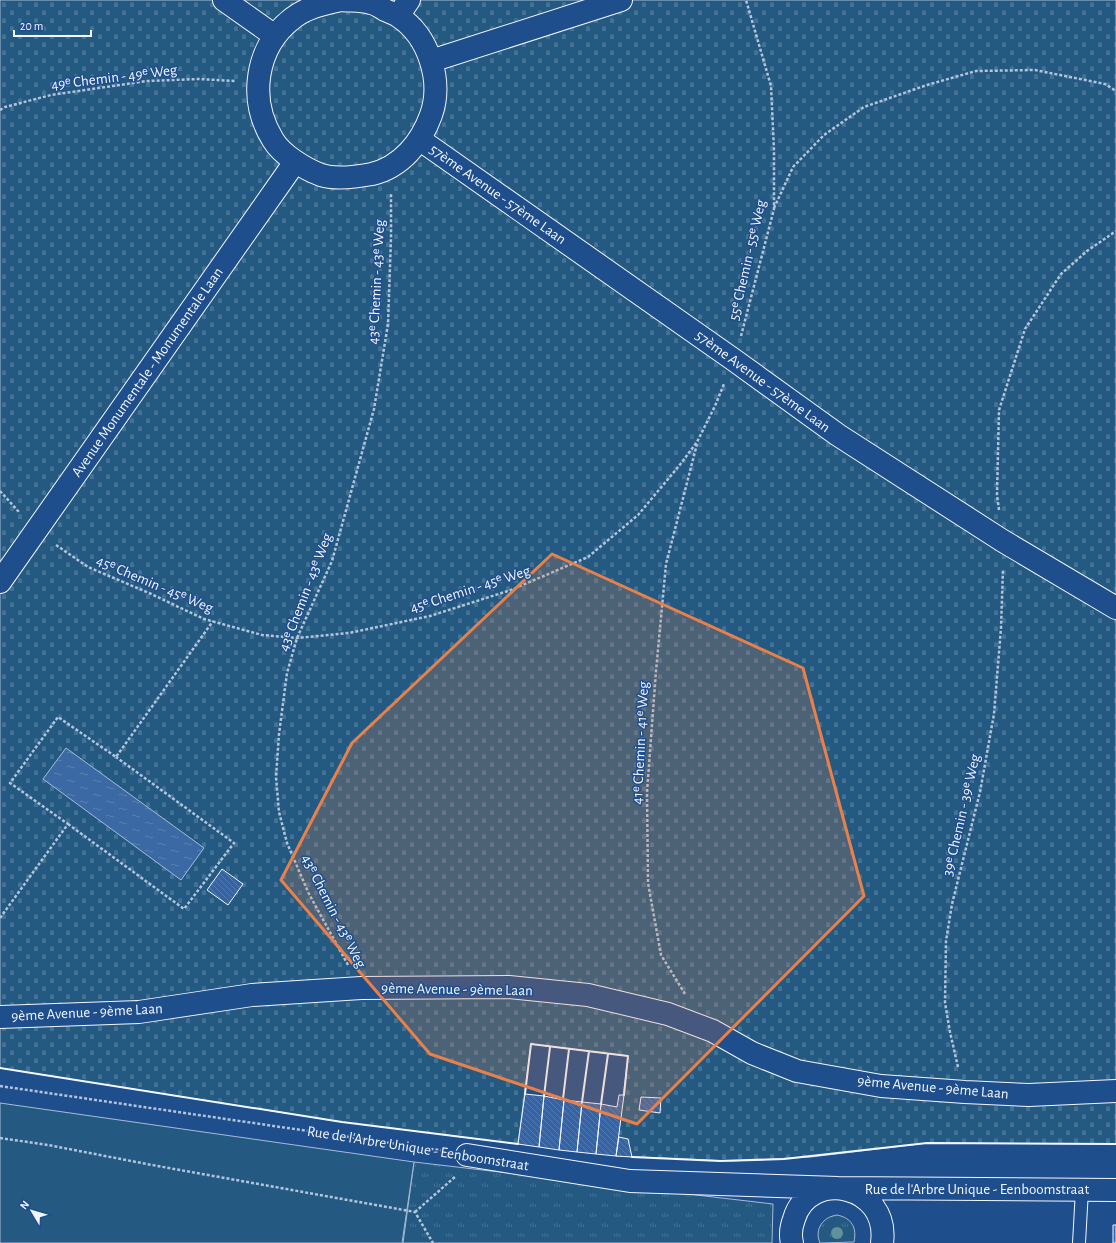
<svg xmlns="http://www.w3.org/2000/svg" width="1116" height="1243" font-family="'Alegreya Sans',sans-serif">
<style>
.grass{fill:url(#grass-tufts);stroke:#a8bbd7}
.cemetery{fill:url(#cemetery-stones);stroke:#a8bbd7}
.pitch{fill:#245a82;stroke:#a8bbd7}
.water{fill:url(#water-ripples);stroke:#a8bbd7}
.building{fill:url(#building-back-hatch);stroke:#f2f6ff}
.lines{fill:none;stroke-linecap:round;stroke-linejoin:round}
.lane-casing{stroke:#f2f6ff;stroke-width:14}
.street-casing{stroke:#f2f6ff;stroke-width:24}
.path{stroke:#b3c4dc;stroke-width:2.5;stroke-dasharray:3 2;stroke-linecap:butt}
.lane{stroke:#1f4e8c;stroke-width:12}
.street{stroke:#1f4e8c;stroke-width:22}
.wall{stroke:#f2f6ff;stroke-width:2}
.tree{fill:#61919a}
.marked{fill:#ea8049;fill-opacity:0.2;stroke:#ea8049;stroke-width:3;stroke-linejoin:round}
.labels{text-anchor:middle;stroke-width:3;stroke-linejoin:round;paint-order:stroke}
.street-label{font-size:15px;fill:#f2f6ff;stroke:#1f4e8c}
</style>
<defs>
<pattern id="grass-tufts" width="24" height="20" patternUnits="userSpaceOnUse"><rect width="24" height="20" fill="#245a82"/><path d="M3 7l-1-3M5 7V3M7 7l1-3M15 17l-1-3M17 17v-4M19 17l1-3" fill="none" stroke="#447295"/></pattern>
<pattern id="cemetery-stones" width="16" height="16" patternUnits="userSpaceOnUse"><rect width="16" height="16" fill="#245a82"/><path d="M2 7V4a2 2 0 0 1 4 0v3zM10 15v-3a2 2 0 0 1 4 0v3z" fill="#447295"/></pattern>
<pattern id="water-ripples" width="26" height="14" patternUnits="userSpaceOnUse"><rect width="26" height="14" fill="#3b69a3"/><path d="M2 4q2-2 4 0t4 0M15 11q2-2 4 0t4 0" fill="none" stroke="#587fb1"/></pattern>
<pattern id="building-back-hatch" width="6" height="6" patternUnits="userSpaceOnUse"><rect width="6" height="6" fill="#3563a3"/><path d="M-1 5l2 2M0 0l6 6M5-1l2 2" fill="none" stroke="#537ab1"/></pattern>
</defs>
<rect width="100%" height="100%" fill="#1f4e8c"/>
<path class="grass" d="M414 1162 773 1204 772 1243H403Z
M837 1215C852 1218 857 1228 854 1242L820 1243C814 1229 823 1217 837 1215Z"/>
<path class="cemetery" d="M0 0H1116V1144L927 1143 811 1157 732 1161 616 1156 628 1056 531 1044 518 1144 342 1122 0 1068Z"/>
<path class="pitch" d="M0 1103 414 1162 402 1243H0Z"/>
<path class="water" d="M66 748 204 848 181 880 43 779Z"/>
<path class="building" d="M222 869 243 884 228 905 207 890Z
M525 1094 544 1096 539 1147 518 1144Z
M619 1095H624L616 1156 596 1154 601 1104 617 1107Z
M544 1096 564 1100 559 1150 539 1147Z
M641 1097 661 1098 660 1113 639 1110Z
M564 1100 582 1102 577 1152 559 1150Z
M582 1102 601 1104 596 1154 577 1152Z
M619 1137 628 1139 632 1157 616 1156Z
M1113 1225H1116V1243H1113Z"/>
<g class="lines">
<defs>
<path id="lane" d="M1079 1243 1082 1190"/>
<path id="street" d="M224 0 275 36
M340 0C324 4 307 7 293 18 255 47 248 100 273 140 282 155 305 169 321 175 336 180 356 177 372 174 401 167 421 143 431 115 443 81 429 36 398 16 394 13 389 12 385 10 380 7 376 4 371 3 362 0 350 1 341 0
M398 16 409 0
M431 61 621 0
M419 139 734 360 838 435 1003 541 1116 608
M0 582 295 162
M0 1017 139 1012 252 995 361 988 509 987 588 995 668 1014 713 1031 752 1053 797 1071 881 1086 965 1092 1029 1095 1116 1091
M467 1155 630 1181 838 1188 1116 1190
M792 1243C790 1235 791 1227 794 1219 809 1168 890 1184 882 1243"/>
</defs>
<use href="#lane" class="lane-casing"/>
<use href="#street" class="street-casing"/>
<path class="path" d="M0 110 5 107 51 95 147 81 199 79 235 81
M774 208 793 167 824 135 864 107 927 85 976 71 1035 70 1105 84 1116 91
M741 336 774 209V150L771 86 746 0
M0 491 19 512
M999 510 997 495 999 410 1025 329 1061 274 1087 251 1116 231
M56 545 88 567 149 593 204 619 262 635 297 638 349 633 430 616 511 590 588 557 638 515 679 466 697 442 715 406 724 384
M68 824 184 909 234 843 116 757
M0 918 68 824 10 783 58 717 116 757 213 621
M348 965 309 894 287 843 279 812 276 777 279 734 287 673 297 638 332 561 374 409 388 324 391 238V194
M685 994 661 955 648 883 647 792 656 671 666 564 697 444
M958 1067 950 1032 945 1003 946 941 952 904 980 792 994 714 1001 628 1003 569
M0 1086 445 1151
M0 1138 48 1145 152 1165 415 1212 433 1243
M415 1212 456 1176"/>
<use href="#lane" class="lane"/>
<use href="#street" class="street"/>
<path class="wall" d="M0 1068 342 1122 518 1144
M525 1094 531 1044 628 1056 624 1095
M544 1096 550 1047
M563 1099 569 1049
M582 1102 589 1051
M601 1104 608 1054
M632 1157 720 1161 784 1159 927 1143 1116 1144"/>
</g>
<circle class="tree" cx="837" cy="1233" r="6"/>
<path class="marked" d="M552 554 803 668 864 896 637 1124 430 1054 281 880 352 743Z"/>
<g class="labels">
<g class="street-label">
<text transform="translate(114 77) rotate(-7)" y="5">49ᵉ Chemin - 49ᵉ Weg</text>
<text transform="translate(498 194) rotate(35)" y="5">57ème Avenue - 57ème Laan</text>
<text transform="translate(747 260) rotate(-77)" y="5">55ᵉ Chemin - 55ᵉ Weg</text>
<text transform="translate(376 282) rotate(-87)" y="5">43ᵉ Chemin - 43ᵉ Weg</text>
<text transform="translate(147 372) rotate(-55)" y="5">Avenue Monumentale - Monumentale Laan</text>
<text transform="translate(763 381) rotate(36)" y="5">57ème Avenue - 57ème Laan</text>
<text transform="translate(155 584) rotate(23)" y="5">45ᵉ Chemin - 45ᵉ Weg</text>
<text transform="translate(470 589) rotate(-18)" y="5">45ᵉ Chemin - 45ᵉ Weg</text>
<text transform="translate(305 592) rotate(-69)" y="5">43ᵉ Chemin - 43ᵉ Weg</text>
<text transform="translate(640 743) rotate(-87)" y="5">41ᵉ Chemin - 41ᵉ Weg</text>
<text transform="translate(961 815) rotate(-77)" y="5">39ᵉ Chemin - 39ᵉ Weg</text>
<text transform="translate(334 911) rotate(63)" y="5">43ᵉ Chemin - 43ᵉ Weg</text>
<text transform="translate(457 989) rotate(1)" y="5">9ème Avenue - 9ème Laan</text>
<text transform="translate(87 1012) rotate(-3)" y="5">9ème Avenue - 9ème Laan</text>
<text transform="translate(933 1087) rotate(5)" y="5">9ème Avenue - 9ème Laan</text>
<text transform="translate(418 1148) rotate(9)" y="5">Rue de l'Arbre Unique - Eenboomstraat</text>
<text x="977" y="1194">Rue de l'Arbre Unique - Eenboomstraat</text>
</g>
</g>
<g transform="translate(32 1211) rotate(308)" stroke="#1f4e8c" stroke-width="3" paint-order="stroke">
<path d="M0-3L7 15L0 10L-7 15Z" fill="#f2f6ff"/>
<text y="-6" font-size="11" font-weight="bold" text-anchor="middle" fill="#f2f6ff">N</text>
</g>
<path d="M14 30v6h77v-6" fill="none" stroke="#f2f6ff" stroke-width="2"/>
<text x="20" y="30" font-size="12" fill="#f2f6ff" stroke="#1f4e8c" stroke-width="3" paint-order="stroke">20 m</text>
</svg>
